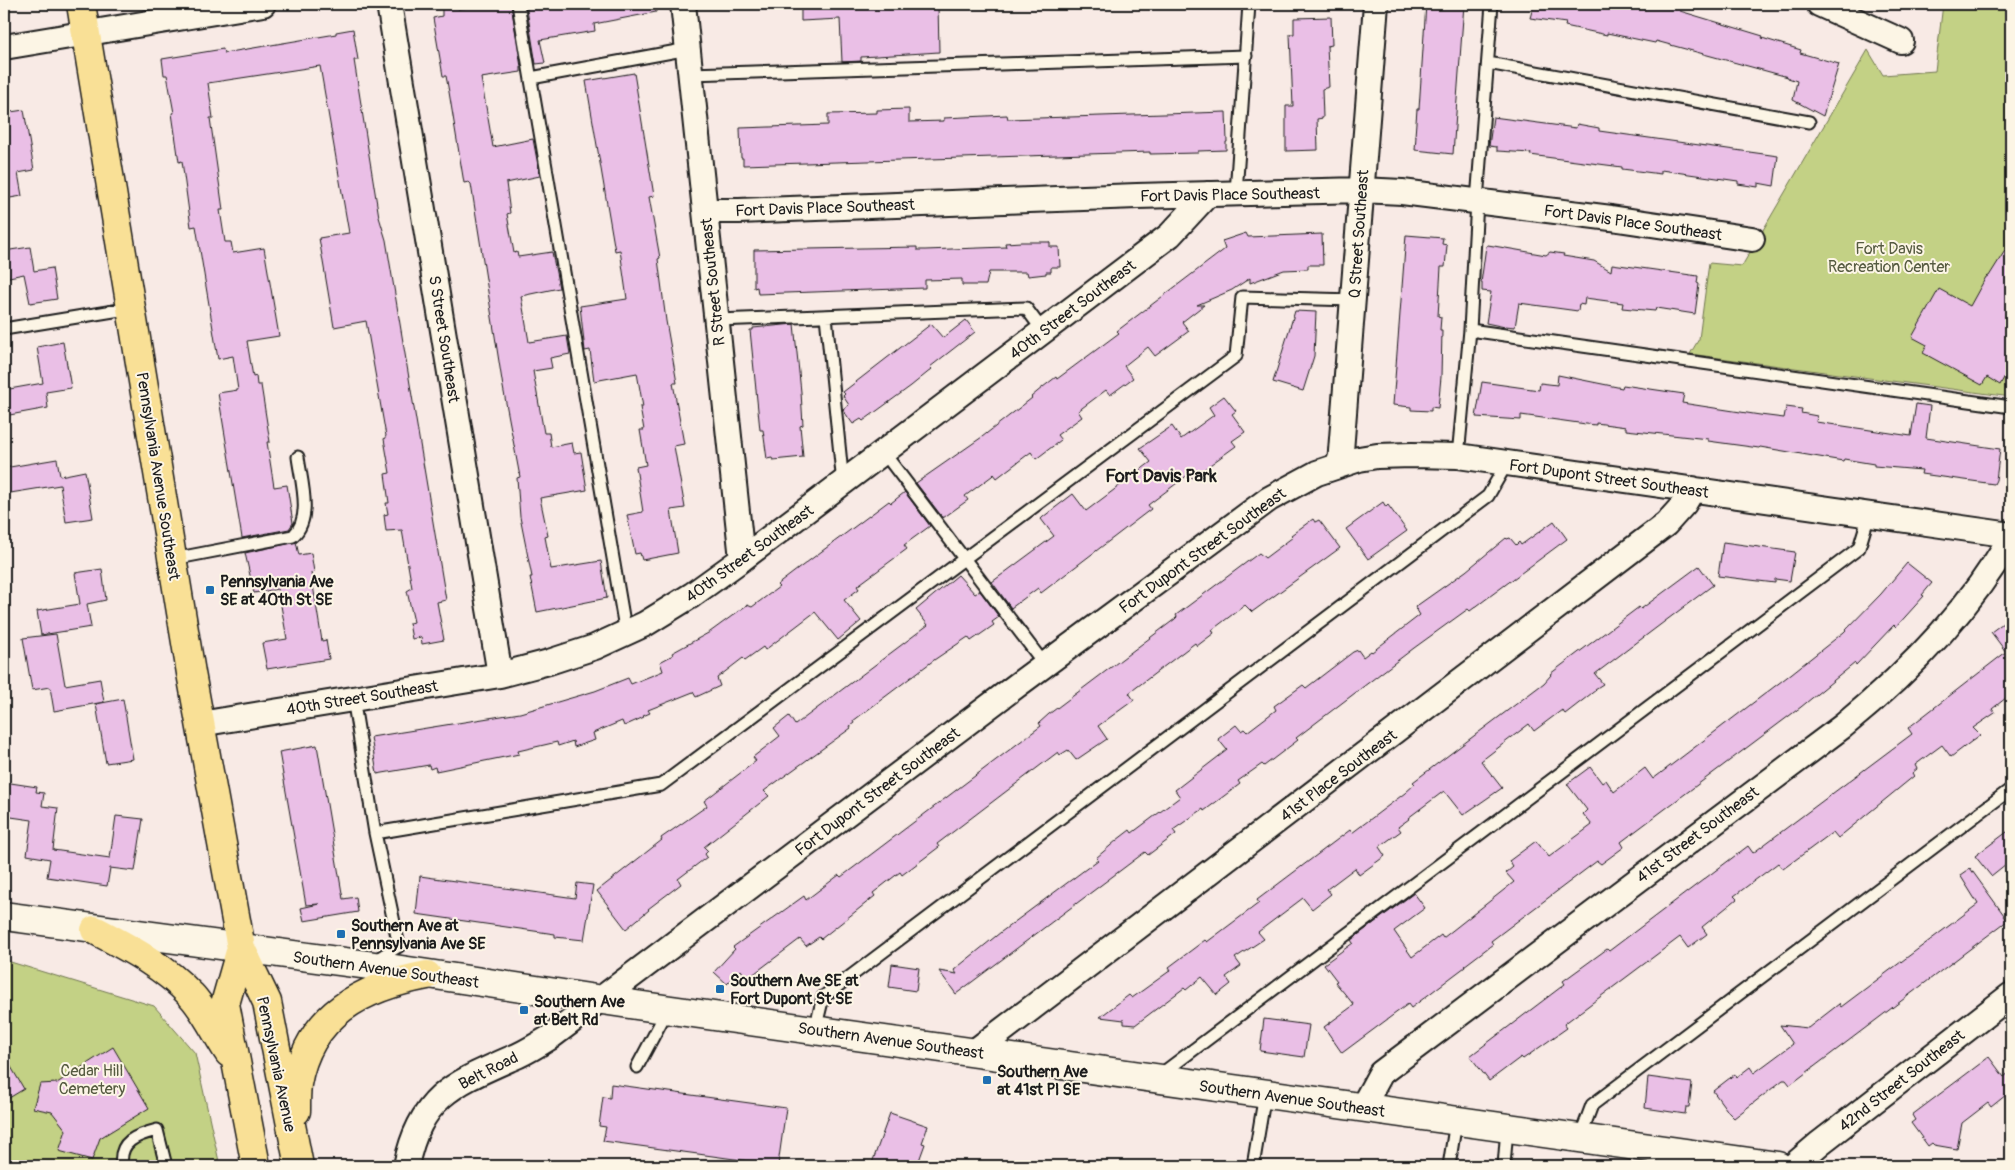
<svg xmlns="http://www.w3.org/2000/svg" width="2015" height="1170" font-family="Pangolin,sans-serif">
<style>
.green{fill:#c3d185;stroke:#707650}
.building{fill:#eabfe6;stroke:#1c1c1c}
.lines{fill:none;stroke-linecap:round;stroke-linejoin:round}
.lane-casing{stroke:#1c1c1c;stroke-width:15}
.street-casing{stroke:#1c1c1c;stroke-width:28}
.secondary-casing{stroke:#1c1c1c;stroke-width:31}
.highway-casing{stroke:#1c1c1c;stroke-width:31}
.lane{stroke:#fcf5e5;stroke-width:11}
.street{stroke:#fcf5e5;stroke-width:24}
.secondary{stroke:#fcf5e5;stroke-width:28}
.highway{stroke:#f9e096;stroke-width:28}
.poi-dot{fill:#1f6fb2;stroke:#fcf5e5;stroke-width:2}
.labels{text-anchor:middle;stroke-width:4;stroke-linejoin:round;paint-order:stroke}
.street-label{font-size:16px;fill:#1c1c1c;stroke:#fcf5e5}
.park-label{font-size:16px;fill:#565b41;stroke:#fcf5e5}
.poi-label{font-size:16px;font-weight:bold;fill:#1c1c1c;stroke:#fcf5e5;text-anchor:start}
.neighbourhood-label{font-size:18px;font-weight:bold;fill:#1c1c1c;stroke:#fcf5e5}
</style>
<rect width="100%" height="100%" fill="#f8eae5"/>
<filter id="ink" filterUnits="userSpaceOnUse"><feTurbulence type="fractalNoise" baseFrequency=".02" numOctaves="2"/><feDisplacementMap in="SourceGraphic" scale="10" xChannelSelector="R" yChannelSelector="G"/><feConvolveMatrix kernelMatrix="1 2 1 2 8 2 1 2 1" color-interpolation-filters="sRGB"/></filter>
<g filter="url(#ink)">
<path class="green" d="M1943 4H2011V397L1690 354 1699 339 1709 263 1742 266 1868 50 1883 75 1935 71Z
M4 960 154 1006 195 1053 220 1166H4Z"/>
<path class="building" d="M488 4H511L521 67V72L481 78 493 147 533 139 540 176 506 183 510 213 507 214 514 253 517 252 518 257 552 252 559 288 521 296 529 342 567 336 570 354 550 358 552 368 533 371 544 433H549L551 447 572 443 574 453 581 452 587 490 540 498 548 536 545 537 551 569 601 561 607 598 537 612 530 577H532L520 517 517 478 520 477 503 387 471 184 469 182 464 183 449 92 446 76H443L433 18 442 16V8L458 5V9Z
M526 4H656V12L594 24 595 31 540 40 545 63 536 64Z
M801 4H938L939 52 861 57V61L842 62 840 19 801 21Z
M1426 4H1464L1453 154 1415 150 1416 136H1415L1417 109H1419Z
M1534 4H1682L1680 11 1763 36 1762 38 1801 50 1800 53 1839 64 1823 116 1793 100 1797 81 1788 78V77L1656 41 1655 43 1607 33V35L1565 26 1566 23 1530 18Z
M1331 17 1332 45 1327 46 1329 87 1322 89 1323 118 1317 119 1318 150 1286 151V106H1293L1290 34H1294V18Z
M353 29 358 60H354L369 155 379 217 386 240 446 600 437 602 444 640 422 644 421 637 412 639 409 623 414 622 407 591 412 588 402 530 386 531 384 515 388 514 386 503H389L385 474 390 473 384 439 386 436 366 321 334 327 319 238 349 233 320 66 208 83 213 118H210L223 210H220L225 242H231L233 253 264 248 279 336 247 341 253 377 256 376 257 385H261L270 442H267L274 487 287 485 293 523 289 529 242 538 218 393 238 390 233 356 218 359 196 226 191 227 182 161 179 162 172 113H174L167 75H164L162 59 223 49 224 53 336 34V32Z
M634 73 654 196 649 197 660 258 658 259 666 321 677 383H673L684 444 674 446 685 508 671 510 678 553 642 560 640 553 635 554 627 515 643 512 636 467 646 465 640 430H644L640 407H643L637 373 594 381 590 350 585 351 580 306 627 299 620 250 615 251 586 81Z
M909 109V122L944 121V118L1007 115 1008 119 1226 112 1227 142H1226V150L1198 151V153L1150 154V152L743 165V158H741L740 128 828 125V114L877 113V110Z
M24 110 34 170 18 173 22 196 4 199V174L8 173 4 149V113Z
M1493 117 1576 128 1577 124 1599 128V131L1778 156 1774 186 1758 183V187L1738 184V181L1661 170V174L1622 169V167L1530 155 1531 153 1497 151V147L1489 146Z
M1246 233 1248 237 1322 234 1323 265H1308V269L1284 270 1250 283V278L1232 290 1197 305H1204L1182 322 1189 331 1155 356 1148 347 1124 366 1133 378 1110 395 1106 390 1078 411 1082 417 1057 435 1061 440 1036 459 1031 452 997 478 994 474 992 476 965 496 968 500 943 518 916 483 982 437 1032 398 1031 397 1043 387 1056 377 1057 379 1119 333 1117 331 1225 249 1222 241Z
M1406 235 1443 238 1442 244 1447 245 1445 267H1441L1438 316 1441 317 1440 330H1442L1441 377 1438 408 1431 407V411L1411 410V407L1393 405Z
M2011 241V365L2000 385 1987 377 1982 385 1923 353 1927 345 1912 337 1939 289 1970 306 1986 277 1989 276Z
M1021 242H1050V247H1059L1060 267H1051V272H1046V274L1028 276 1027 272H989L986 285H962V279L925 280V288L758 294 757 287 754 288V250L917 247V250H925L1006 247 1005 243Z
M1488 245 1546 255 1550 252 1564 254 1563 256 1594 261 1611 271 1612 264 1698 276 1697 283 1699 284 1695 314 1656 308 1655 311 1622 308 1623 303 1585 298 1584 305 1579 304 1578 311 1519 303 1515 327 1505 326V327L1486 323 1491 292 1482 291V283H1481L1486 246Z
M30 247 34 271 52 268 57 299 30 303 24 274 4 278V251Z
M1295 311 1316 312 1314 356 1303 391 1273 382Z
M966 320 975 332 930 367 932 369 911 386 863 421 861 419 853 424 843 410 849 405 843 396 845 394 843 392 931 324 943 338Z
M794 324 801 392 803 425 800 426 803 457 773 460 772 458 767 459 763 430H760L750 330H753V328Z
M63 342 71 388 46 392 48 408 4 416V390L43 383 37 347Z
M1558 375 1622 388 1623 385 1684 394 1682 403 1760 415 1784 418 1786 407 1802 409 1801 413 1817 416 1816 422 1911 436 1916 404 1930 406 1926 438 2000 449 1996 480 1994 484 1921 474 1922 470 1874 466V464L1844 459 1843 461 1760 447 1759 448 1708 441V439L1626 430V427L1596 423V425L1586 424 1521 415V420L1476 417 1482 382 1539 390 1540 383 1557 385Z
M1224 396 1236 411 1232 414 1245 432 1232 441 1236 446 1192 478 1189 474 1148 505 1151 509 1041 593 1038 588 1011 608 992 582 1054 536 1041 519 1043 517 1073 494 1086 511 1151 462 1140 448 1172 426 1181 439 1214 415 1209 407Z
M57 459 60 476 85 471 93 518 66 522 60 485 4 494V468Z
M905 492 930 526 904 545 907 549 857 586 859 589 844 600 861 621 838 640 815 612 765 650 763 647 745 660 743 658 717 678 720 686 696 697 693 692 648 710 650 713 643 716 644 717 624 726 622 721 593 733 595 740 574 747 573 741 558 746 557 742 518 751 519 754 436 771 435 767 430 769 429 765 377 774 371 737 520 713 595 691 628 678 631 684 663 671 660 662 673 655 672 653 710 632 747 605 752 607 779 587 777 585 798 569 889 501 891 503Z
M1383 502 1386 507 1388 505 1407 531 1368 559 1346 529Z
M1313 519 1315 522 1319 520 1340 548 1252 612 1245 605 1212 630 1214 633 1197 646 1195 643 1129 693 1134 700 1098 726 1107 739 1076 760 1068 750 1060 755 1058 752 937 844 939 847 902 875 900 872 873 893 875 896 821 939 819 937 806 946 800 939 747 979 741 970 727 984 714 972 735 949 733 947 804 896 806 900 839 875 841 877 873 853 1041 726 1039 723 1049 714 1175 619 1177 617 1176 615 1259 553 1265 558 1293 537 1291 535Z
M1554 521 1567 539 1470 611 1468 609 1414 648 1296 738 1298 740 1264 766 1262 764 1238 781 1240 784 1204 811 1203 809 1173 830 1176 834 1148 855 1145 852 956 994 939 971 957 974 954 970 1001 932 1098 860 1096 858 1117 840 1130 830 1132 833 1180 797 1175 790 1227 750 1218 739 1236 725 1241 731 1244 729 1247 732 1276 710 1274 706 1303 685 1306 688 1353 652 1358 650 1363 657 1371 651 1372 652 1420 615 1415 607 1466 571 1506 538 1507 539 1510 538 1516 545 1519 542 1521 545Z
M296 542 299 555 311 553 314 572 311 573 322 641 326 640 329 659 267 669 262 643 287 639 278 589 254 593 245 553Z
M1723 542 1795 552 1790 581 1775 579V583L1718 576Z
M1907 563 1932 583 1922 595 1924 596 1896 627 1894 625 1856 665 1855 663 1801 707 1621 842 1624 847 1601 864 1597 861 1491 941 1493 944 1464 966 1465 967 1453 976 1411 1008 1408 1004 1342 1053 1324 1027 1354 1005 1335 982 1337 981 1324 964 1353 943 1351 940 1414 893 1425 908 1394 931 1412 957 1441 935 1443 938 1514 882 1506 873 1513 867 1509 861 1536 841 1549 857 1592 825 1583 814 1587 810 1567 784 1590 767 1602 783 1606 780 1614 792 1645 768 1653 779 1787 677 1844 632 1881 594Z
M1699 566 1713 585 1595 674 1603 684 1595 689 1596 690 1565 714 1562 710 1534 731 1529 724 1481 761 1502 788 1463 815 1444 791 1408 818 1409 819 1398 827 1401 831 1379 847 1385 856 1359 875 1355 868 1327 889 1331 894 1312 909 1303 898 1258 932 1264 939 1235 958 1241 966 1226 977 1231 984 1217 995 1202 977 1186 990 1184 988 1135 1025 1124 1024V1020L1100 1017 1129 995 1132 998 1171 970 1169 967 1205 940 1207 942 1259 903 1257 900 1350 830 1352 833 1405 793 1415 784 1413 782 1544 683 1551 675 1550 674 1639 607 1641 609Z
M102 569 106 600 87 604 91 627 41 635 37 611 80 604 75 573Z
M958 575 975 594 980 591 999 617 992 622 994 625 971 641 968 637 934 660 853 721 854 723 850 726 851 728 764 791 769 796 704 847 708 851 705 854 707 857 678 879 681 884 648 909 649 910 626 929 597 891 662 840 661 838 707 806 704 801 756 761 753 757 780 736 774 728 789 716 795 725 928 625 916 610Z
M2011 617V694L1992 709 1995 713 1973 728 1980 735 1951 757 1942 745 1915 765 1917 769 1912 773 1914 776 1838 838 1833 832 1783 869 1778 863 1734 896 1737 899 1702 927 1707 934 1688 948 1680 937 1564 1024 1567 1028 1523 1059 1521 1057 1489 1081 1470 1056 1565 984 1563 981 1607 949 1609 951 1748 846 1753 853 1912 734 1908 728 2006 652 1991 632Z
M56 634 65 685 100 679 104 702 54 711 50 687 32 690 23 638Z
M123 699 133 759 106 763 96 704Z
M317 745 343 899 356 897 358 912 304 921 301 908 319 904 306 905 279 752Z
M4 782 37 787 36 792 44 793 42 806 58 808 53 850 110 858 116 816 143 819 135 871 110 868 107 886 47 877 50 859 27 855 32 820 4 816Z
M2011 829V860L1991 876 1975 856Z
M1970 868 2004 915 2003 916 2007 921 1790 1085 1786 1080H1783L1734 1118 1729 1113 1713 1091 1735 1074 1737 1077 1750 1067 1754 1073 1793 1044 1780 1025 1808 1028 1839 1004 1841 1007 1978 904 1960 875Z
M420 876 575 898 577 883 593 885 584 940 555 937V934L416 914Z
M892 964 919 968 916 991 889 987Z
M1264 1019 1309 1025 1304 1057 1260 1051Z
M113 1047 149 1108 100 1138 92 1160 59 1151 66 1130 52 1112 33 1108 40 1084 57 1083Z
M4 1055 24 1089 4 1101Z
M1989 1057 2004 1077 2011 1071V1091L1991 1107 1988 1103 1962 1123 1957 1149 1934 1145 1932 1143 1928 1146 1911 1123 1915 1120 1912 1115Z
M1648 1077 1692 1083 1689 1107H1686L1685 1114 1645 1108Z
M611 1084 786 1108 778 1165 603 1141 606 1127 599 1126 603 1097 610 1098Z
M890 1113 928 1126 922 1143 925 1144 917 1166H871Z"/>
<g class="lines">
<defs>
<path id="lane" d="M518 4 626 634
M1488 63 1809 122
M690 74 1246 56
M531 78 688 49
M1236 193 1249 4
M826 316 843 484
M717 320 1026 308 1043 331
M4 329 132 308
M1470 330 2011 407
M884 453 1045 665
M1458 456 1470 330 1477 201 1492 4
M173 559 293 536C313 518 301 481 298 457
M353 698 375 833 399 946 374 961
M375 833 661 785 1236 356 1242 297 1353 300
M815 1030 823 997 1488 496 1507 463
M637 1067 668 1009
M1160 1075 1859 548 1869 515
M1580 1137 1592 1105 2011 789
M122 1166C118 1141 137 1135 157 1130L166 1166
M1253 1166 1265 1094
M1449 1166 1456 1121
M1504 1166 1507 1128"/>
<path id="street" d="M389 4 500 675
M683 4 742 559
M1819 4 1901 41
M4 47 263 4
M705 211H739L1137 196 1361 190 1402 192 1611 218 1752 239
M1340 464 1376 4
M200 724 500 675 549 662 595 647 645 624 692 595 742 559 1170 235 1208 194
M974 1052 1666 524 1684 504 1693 489
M1362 1108 1381 1073 1843 726C1909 672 1969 611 2011 537
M406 1166C420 1097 453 1084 512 1058 525 1053 537 1045 549 1038L1020 683 1269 499 1317 473 1359 459 1377 456 1412 455 1458 456 2011 535
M1793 1166 1820 1143 2011 995"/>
<path id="secondary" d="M4 916 368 965 636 1005 1778 1166"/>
<path id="highway" d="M81 4 191 673 241 948 267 1002 299 1166
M95 930C129 948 164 966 191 995 204 1008 218 1037 229 1053
M241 948 225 1004 256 1166
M296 1111C296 1102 296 1093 297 1084 309 1014 363 987 427 975"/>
</defs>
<use href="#lane" class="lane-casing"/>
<use href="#street" class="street-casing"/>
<use href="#secondary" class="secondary-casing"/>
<use href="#highway" class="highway-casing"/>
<use href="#lane" class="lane"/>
<use href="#street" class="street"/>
<use href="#secondary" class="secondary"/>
<use href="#highway" class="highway"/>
</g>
</g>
<g class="poi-dot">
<rect x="205" y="585" width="10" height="10" rx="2.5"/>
<rect x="336" y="929" width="10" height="10" rx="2.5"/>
<rect x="715" y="984" width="10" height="10" rx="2.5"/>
<rect x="519" y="1005" width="10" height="10" rx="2.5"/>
<rect x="982" y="1075" width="10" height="10" rx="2.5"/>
</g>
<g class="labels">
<g class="street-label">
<text transform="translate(1230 194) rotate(-1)" y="6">Fort Davis Place Southeast</text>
<text transform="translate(825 207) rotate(-2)" y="6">Fort Davis Place Southeast</text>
<text transform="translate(1633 222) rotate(8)" y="6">Fort Davis Place Southeast</text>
<text transform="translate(1358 234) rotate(-86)" y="6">Q Street Southeast</text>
<text transform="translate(712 282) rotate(-96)" y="6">R Street Southeast</text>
<text transform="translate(1072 309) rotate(-37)" y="6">40th Street Southeast</text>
<text transform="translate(445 339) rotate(81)" y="6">S Street Southeast</text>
<text transform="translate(159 476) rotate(81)" y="6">Pennsylvania Avenue Southeast</text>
<text transform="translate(1609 478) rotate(8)" y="6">Fort Dupont Street Southeast</text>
<text transform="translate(1202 550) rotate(-36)" y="6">Fort Dupont Street Southeast</text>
<text transform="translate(749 553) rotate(-36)" y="6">40th Street Southeast</text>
<text transform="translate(362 697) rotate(-9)" y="6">40th Street Southeast</text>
<text transform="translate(1338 775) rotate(-37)" y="6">41st Place Southeast</text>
<text transform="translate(877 791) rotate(-37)" y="6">Fort Dupont Street Southeast</text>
<text transform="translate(1697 834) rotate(-37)" y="6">41st Street Southeast</text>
<text transform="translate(386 969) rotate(8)" y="6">Southern Avenue Southeast</text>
<text transform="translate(891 1040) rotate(8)" y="6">Southern Avenue Southeast</text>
<text transform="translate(277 1064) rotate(78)" y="6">Pennsylvania Avenue</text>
<text transform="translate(488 1070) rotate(-27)" y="6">Belt Road</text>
<text transform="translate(1901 1080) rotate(-38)" y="6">42nd Street Southeast</text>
<text transform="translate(1292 1098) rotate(8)" y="6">Southern Avenue Southeast</text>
</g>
<g class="park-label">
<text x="1889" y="254">Fort Davis<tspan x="1889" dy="18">Recreation Center</tspan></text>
<text x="92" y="1076">Cedar Hill<tspan x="92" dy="18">Cemetery</tspan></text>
</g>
<g class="poi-label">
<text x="220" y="587">Pennsylvania Ave<tspan x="220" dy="18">SE at 40th St SE</tspan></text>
<text x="351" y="931">Southern Ave at<tspan x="351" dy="18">Pennsylvania Ave SE</tspan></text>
<text x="730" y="986">Southern Ave SE at<tspan x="730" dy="18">Fort Dupont St SE</tspan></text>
<text x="534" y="1007">Southern Ave<tspan x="534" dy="18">at Belt Rd</tspan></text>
<text x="997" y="1077">Southern Ave<tspan x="997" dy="18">at 41st Pl SE</tspan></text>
</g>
<g class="neighbourhood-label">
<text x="1161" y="482">Fort Davis Park</text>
</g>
</g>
<rect width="2015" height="1170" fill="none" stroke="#fcf5e5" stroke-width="20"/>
<rect x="10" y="10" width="1995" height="1150" fill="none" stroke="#1c1c1c" stroke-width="2" filter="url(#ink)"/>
</svg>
